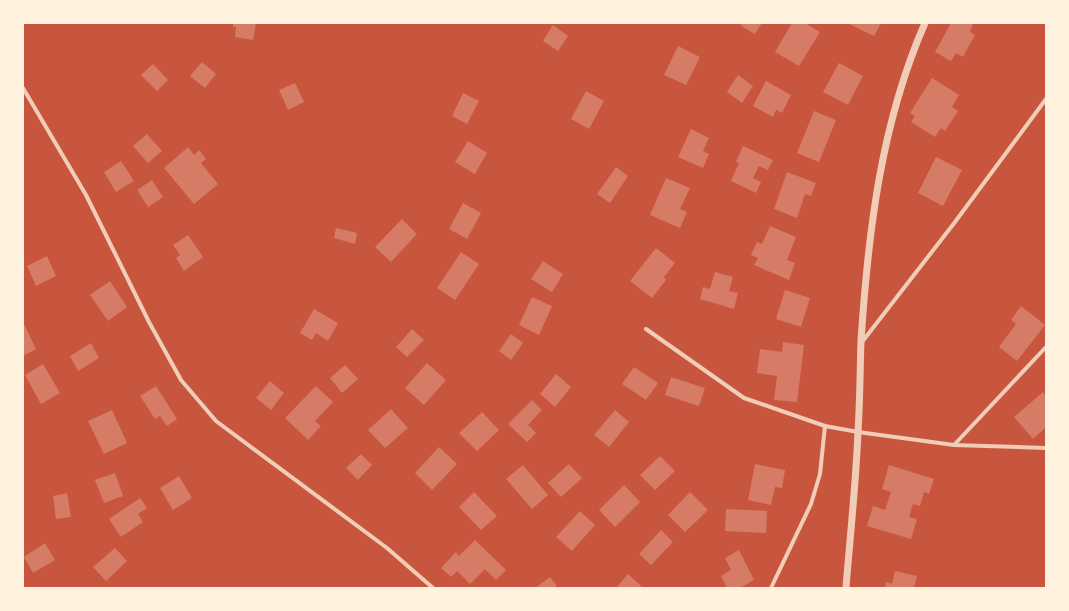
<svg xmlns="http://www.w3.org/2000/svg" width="1069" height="611" font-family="'Nunito Sans',sans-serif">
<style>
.building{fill:#d67c66}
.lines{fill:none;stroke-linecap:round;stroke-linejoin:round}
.minor{stroke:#f1ccb7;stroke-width:4}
.tertiary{stroke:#f1ccb7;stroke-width:7}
</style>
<rect width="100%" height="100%" fill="#c8553d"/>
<path class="building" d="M233 23H256L253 40 235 37 236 27H233Z
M742 23H762L755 34 741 26Z
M792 23H805L820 32 799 66 775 52Z
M847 23H881L874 36Z
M951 23H969L973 25 970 32 975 35 963 57 956 53 951 61 935 52Z
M553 25 568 36 558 51 543 41Z
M678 46 700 57 686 85 664 75Z
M202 62 216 74 205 88 190 76Z
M839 63 863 76 848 105 823 92Z
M153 64 168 80 157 91 141 75Z
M738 75 753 86 742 103 727 92Z
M932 78 959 95 952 107 958 111 945 131 941 128 935 137 911 122 915 116 910 113Z
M766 81 791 95 782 113 776 110 773 117 753 106Z
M295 83 304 102 288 110 279 90Z
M586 91 604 101 589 129 571 119Z
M463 93 479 101 467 124 452 116Z
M814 111 836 120 819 162 797 153Z
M691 129 709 138 703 151 709 154 703 168 678 157Z
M147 134 162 151 148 163 133 146Z
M468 141 487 153 475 174 455 162Z
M743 146 773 160 768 170 759 166 753 178 761 182 756 193 731 181 739 163 736 162Z
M188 147 194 155 199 150 206 159 201 163 218 184 194 204 164 168Z
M936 157 962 170 943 206 918 193Z
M121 161 134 181 116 192 104 172Z
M616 167 628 176 610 203 597 194Z
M787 172 816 183 811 196 805 194 797 218 774 209Z
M666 178 690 188 680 209 687 212 680 228 650 215Z
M152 180 163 197 148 207 137 190Z
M463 203 481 213 467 239 449 229Z
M402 219 417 234 391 262 375 247Z
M770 226 796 237 787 260 795 263 789 280 754 265 758 258 751 255 757 242 762 244Z
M336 228 357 233 355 244 334 238Z
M188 235 203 257 184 271 176 258 180 255 173 245Z
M656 248 675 263 664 277 666 280 652 298 630 281Z
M461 252 479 264 455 300 437 288Z
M47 256 56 276 36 286 27 266Z
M543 261 563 274 552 292 531 279Z
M715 272 733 277 729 291 738 293 734 309 700 299 703 287 710 289Z
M110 281 127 307 108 321 90 295Z
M785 290 810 298 801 327 776 319Z
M532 297 552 306 539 335 519 325Z
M1021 306 1045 325 1017 361 999 347 1016 324 1011 320Z
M314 309 338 323 328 341 316 333 312 340 300 333Z
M23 322 36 349 23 356Z
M412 329 424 340 407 357 396 347Z
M511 334 523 343 511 360 499 351Z
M783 342 804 345 797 402 774 400 777 376 757 373 760 349 782 352Z
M91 343 99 358 78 371 70 356Z
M427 363 446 380 424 405 405 388Z
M43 364 60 393 41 404 25 375Z
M345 365 358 379 342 393 330 378Z
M634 367 658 383 646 400 622 384Z
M556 374 571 387 555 407 540 394Z
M671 377 705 388 699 406 665 395Z
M270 381 284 393 271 410 256 398Z
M156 386 177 419 167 426 160 416 155 419 140 396Z
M316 386 333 402 315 421 321 426 308 440 285 418Z
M1043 392 1046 396V427L1033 439 1014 417Z
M532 400 542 410 528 425 536 433 527 442 508 424Z
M391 409 408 428 385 448 368 430Z
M112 410 127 443 104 454 88 421Z
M615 410 629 422 609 447 594 435Z
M482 412 499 430 477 451 459 433Z
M439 447 457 464 432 490 415 473Z
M361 454 372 465 358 480 346 468Z
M660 456 675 471 655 490 640 475Z
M569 464 582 478 561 497 548 483Z
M755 464 785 470 782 488 775 487 771 505 748 500Z
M523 465 548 495 532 509 506 479Z
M889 465 934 479 929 494 924 492 920 506 913 504 909 517 917 519 911 539 867 526 873 506 885 510 891 492 882 489Z
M115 473 123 496 104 503 95 480Z
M179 476 192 498 173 510 160 488Z
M624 485 640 502 615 527 599 510Z
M474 492 497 516 481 530 459 507Z
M690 492 708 510 685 532 668 515Z
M67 493 71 517 56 519 53 496Z
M140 498 147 508 138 514 143 522 121 537 109 519Z
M726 509 767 511 766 533 725 531Z
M580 511 595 525 572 551 556 537Z
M661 530 673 542 651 565 639 554Z
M475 540 506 570 496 580 485 569 470 584 457 571 451 577 441 568 456 552 459 556Z
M45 543 55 560 33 573 24 557Z
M115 548 127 561 106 581 93 567Z
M739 550 754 580 740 588H727L721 576 731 570 725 558Z
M895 571 917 576 914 588H885L886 582 892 584Z
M628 574 642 587 641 588H616Z
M550 577 557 586 554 588H535Z"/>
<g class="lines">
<path class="minor" d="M23 88 86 195 149 322 181 380 216 421 387 548 433 588
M646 329 744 398 825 426 858 432 954 445 1046 448
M862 342 955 222 1046 99
M954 445 1046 347
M771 588 811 504 820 474 825 426"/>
<path class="tertiary" d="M846 588C850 536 856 484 858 431 860 401 860 371 861 341 868 233 881 123 925 23"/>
</g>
<rect width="1069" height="611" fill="none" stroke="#fff3e0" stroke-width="48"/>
</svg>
